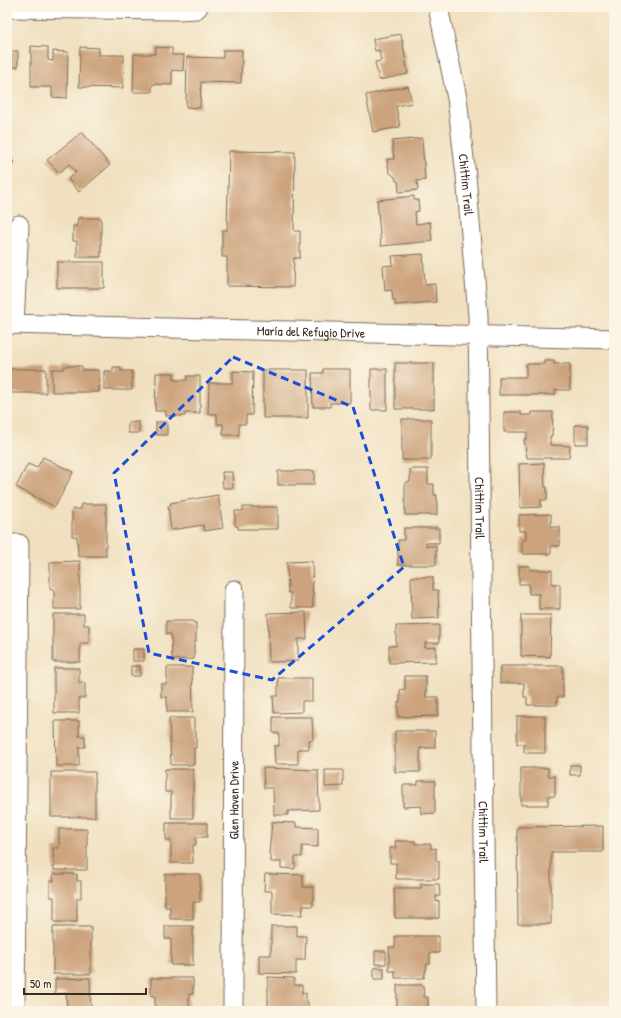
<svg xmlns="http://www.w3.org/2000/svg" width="621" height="1018" font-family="'Patrick Hand',sans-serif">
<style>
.building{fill:#cca37d}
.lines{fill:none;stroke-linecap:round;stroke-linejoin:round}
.minor-casing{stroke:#7a6a57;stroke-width:21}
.minor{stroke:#fff;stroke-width:19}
.marked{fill:none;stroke:#1d4ed8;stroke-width:3;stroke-dasharray:8 5;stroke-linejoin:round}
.labels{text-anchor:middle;stroke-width:3.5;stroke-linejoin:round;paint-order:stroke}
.street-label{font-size:13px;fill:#3b2a1e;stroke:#fcf5e5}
</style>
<rect width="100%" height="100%" fill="#fcf5e5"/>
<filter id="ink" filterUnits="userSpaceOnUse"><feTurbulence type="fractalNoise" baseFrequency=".025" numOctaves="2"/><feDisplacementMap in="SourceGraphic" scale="8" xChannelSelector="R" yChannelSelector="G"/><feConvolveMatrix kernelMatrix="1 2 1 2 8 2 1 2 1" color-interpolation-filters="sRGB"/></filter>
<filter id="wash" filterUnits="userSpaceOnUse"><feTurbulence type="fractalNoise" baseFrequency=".012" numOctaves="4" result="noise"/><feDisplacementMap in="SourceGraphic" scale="16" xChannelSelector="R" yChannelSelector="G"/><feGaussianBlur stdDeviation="0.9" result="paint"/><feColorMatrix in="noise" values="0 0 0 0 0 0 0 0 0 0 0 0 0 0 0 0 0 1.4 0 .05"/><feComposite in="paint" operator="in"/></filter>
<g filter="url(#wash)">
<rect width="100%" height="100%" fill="#f0e0c0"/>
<g id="blocks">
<path class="building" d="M401 34 408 74 379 80 375 62 381 61 379 50 375 51 373 39Z
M31 46 48 47V60L53 61V51L68 52 67 98 52 97V87H31Z
M80 47 99 48V55H124L123 88 79 87Z
M156 47 172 48V55H184L183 71 172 70V85L152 84V92H133L134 54H155Z
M7 48H9V51H18V67H7Z
M223 50H242L241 83 201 82 200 108 186 107 187 57 223 58Z
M408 86 412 103 396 106 400 127 373 132 366 95Z
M82 132 110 165 79 192 68 179 76 172 69 164 59 173 47 160Z
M422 138 425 180 417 181 418 190 399 192 398 181H396L395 177 389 172 387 159H394L392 141Z
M7 144 14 164 7 166Z
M229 151 295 152 294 231H300V258H294L293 287 227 286V257H222V230H227Z
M414 196V200H418L419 211 415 212 416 224 430 222 432 241 381 246 377 200Z
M78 218H101V257H77V241H73V226H77Z
M423 254 425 285 435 284 436 302 395 305V300H393L392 290 385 291 383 266 393 265 392 256Z
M57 262H104V288H57Z
M544 361H554V364H570V390H555V395H499V377H526V364H544Z
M395 363H434V409H395Z
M64 366H82V370H99V392H52V369H64Z
M113 367H121V371H132V390H104V371H113Z
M7 369H46V393H7Z
M323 369H350V403H330V407H313L312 373H323Z
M371 369H387V410H371Z
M263 370H308V418H263Z
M233 371 253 372 252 415H246V424H239V435H223V424H217V414H208L209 383H233Z
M156 373H174V380H187V376H200V413H185V416H166V411H155Z
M504 412H521V415H532V412H553L552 436H550V445L570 446 569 458H527L524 439H527V432H504Z
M402 419H431V460H402Z
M128 422H139V433H128Z
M156 422H167V435H156Z
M575 425H588V444H575Z
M43 457 73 472 55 507 16 487 28 464 37 468Z
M544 463 545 487H547V500H541V507L520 508 519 464Z
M410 469H428V484H434V495H437V515H405V482H410Z
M278 471H314V485H278Z
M222 472H232L233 488H223Z
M218 495 223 528 204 531 203 525 171 530 168 506H171L170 503Z
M81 504H106V556H78L77 536H72V509H81Z
M243 507H278V529H238V526H235V511H243Z
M551 514V527H560V546H551V554H522V540H526V531H519V515Z
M404 528H439V543H426V546H436V565H398V540H404Z
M80 561V609H54V589H50V562Z
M312 561 313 608H291V593H288L287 562Z
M519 566H530V570H552V584H560V609H539V594H529V584H519Z
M411 577H433V590H438L439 618 412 619Z
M306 612 307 639H298V661L269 662 268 613Z
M53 614H84V625H89V643H80V662H53Z
M521 615H551L550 657 521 656Z
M166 621H193L194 623H196V642H194V659L172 660 171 634H166Z
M439 625V643H425V648L436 647V662L389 663V646H396V626Z
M133 649H144V661H133Z
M131 666H140V676H131Z
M500 666H563V697H557V705H527V697H524V683H500Z
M167 667H192L193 712H167V697H161V684H167Z
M54 668H79V683H85V698H79V713H54Z
M405 676H426V697H438V716L398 717V702H400V690L405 689Z
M278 678H312V701H302V712L274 713 273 696H278Z
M517 716H545V753H524V744H517Z
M273 717H312L313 740H309V749H298V764H275L274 746H279V733H273Z
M169 718H194V731H196V748H194V765H171Z
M55 721H79V736H85V747H79V766H56Z
M395 731H435V748H420V772H395Z
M570 765H580V775H570Z
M263 768 318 770 319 810 288 811V815H274L273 788H264Z
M521 768H548V776H555V796H548V805H521Z
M165 769H193V818H171V792H165Z
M325 770H343V786L325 787Z
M51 772H95V817H51Z
M418 781H435V813L421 814V806L403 807V785H418Z
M272 822 296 823V827L318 828V847L302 846V857H295V869L281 868V862H271V854H269Z
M166 823H207V837H196V845H193V863H171V840H166Z
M603 826V852H551V924H518L517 827Z
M59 829H87V870H54L53 848H59Z
M395 841H415V844H431V849L436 848V861H439V879H396V863H390V848H396Z
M53 874H77V881H81V898H77V922H54V897H50V881H54Z
M165 874H200V902H193V919H170V907H165Z
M265 874 303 875V887H313V906H303L302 915 272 914V891H264Z
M421 884H439L440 896H436V902L439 901V918H395L394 888H421Z
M165 926H193V965H171V939H165Z
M271 926H297V936H306L305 960H296V974L259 973V955H271Z
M53 927H91V974H53Z
M395 936H439V953H430V964H427L424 978H395V971H389V947H395Z
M375 951H386V964H375Z
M374 968H384V979H374Z
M268 977 294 978V985H302V993H306V1002H308V1011H268Z
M90 978 91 1011H67L66 993 55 994V979Z
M151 978H193V994H189V1011H155V996H151Z
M397 985H423L424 997H428V1008H440V1011H397Z"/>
</g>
</g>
<g filter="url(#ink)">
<use href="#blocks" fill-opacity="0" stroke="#7a6a57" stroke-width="1"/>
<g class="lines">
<defs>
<g id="minor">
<path id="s1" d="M438 7 457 98 466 176 478 315 486 1011"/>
<path d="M7 8 178 10 196 9 198 7"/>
<path id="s2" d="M7 324 614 339"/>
<path d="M14 324 19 225"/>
<path d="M7 544H19L15 1011"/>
<path id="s3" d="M233 1011 234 590"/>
</g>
</defs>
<use href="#minor" class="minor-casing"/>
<use href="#minor" class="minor"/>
</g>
</g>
<path class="marked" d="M233 357 353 407 404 567 272 680 149 653 114 473Z"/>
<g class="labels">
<g class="street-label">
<text dy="5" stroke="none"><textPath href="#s1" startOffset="180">Chittim Trail</textPath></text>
<text dy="5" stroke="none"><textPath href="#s2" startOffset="304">María del Refugio Drive</textPath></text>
<text dy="5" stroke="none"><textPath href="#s1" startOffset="504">Chittim Trail</textPath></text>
<text dy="5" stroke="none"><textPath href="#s3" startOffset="211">Glen Haven Drive</textPath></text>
<text dy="5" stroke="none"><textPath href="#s1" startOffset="828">Chittim Trail</textPath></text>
</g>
</g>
<rect width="621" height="1018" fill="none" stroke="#fcf5e5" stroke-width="24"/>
<path d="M24 988v6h122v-6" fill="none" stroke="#3b2a1e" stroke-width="2"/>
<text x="30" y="988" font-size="12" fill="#3b2a1e" stroke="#fcf5e5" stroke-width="3" paint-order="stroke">50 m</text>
</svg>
